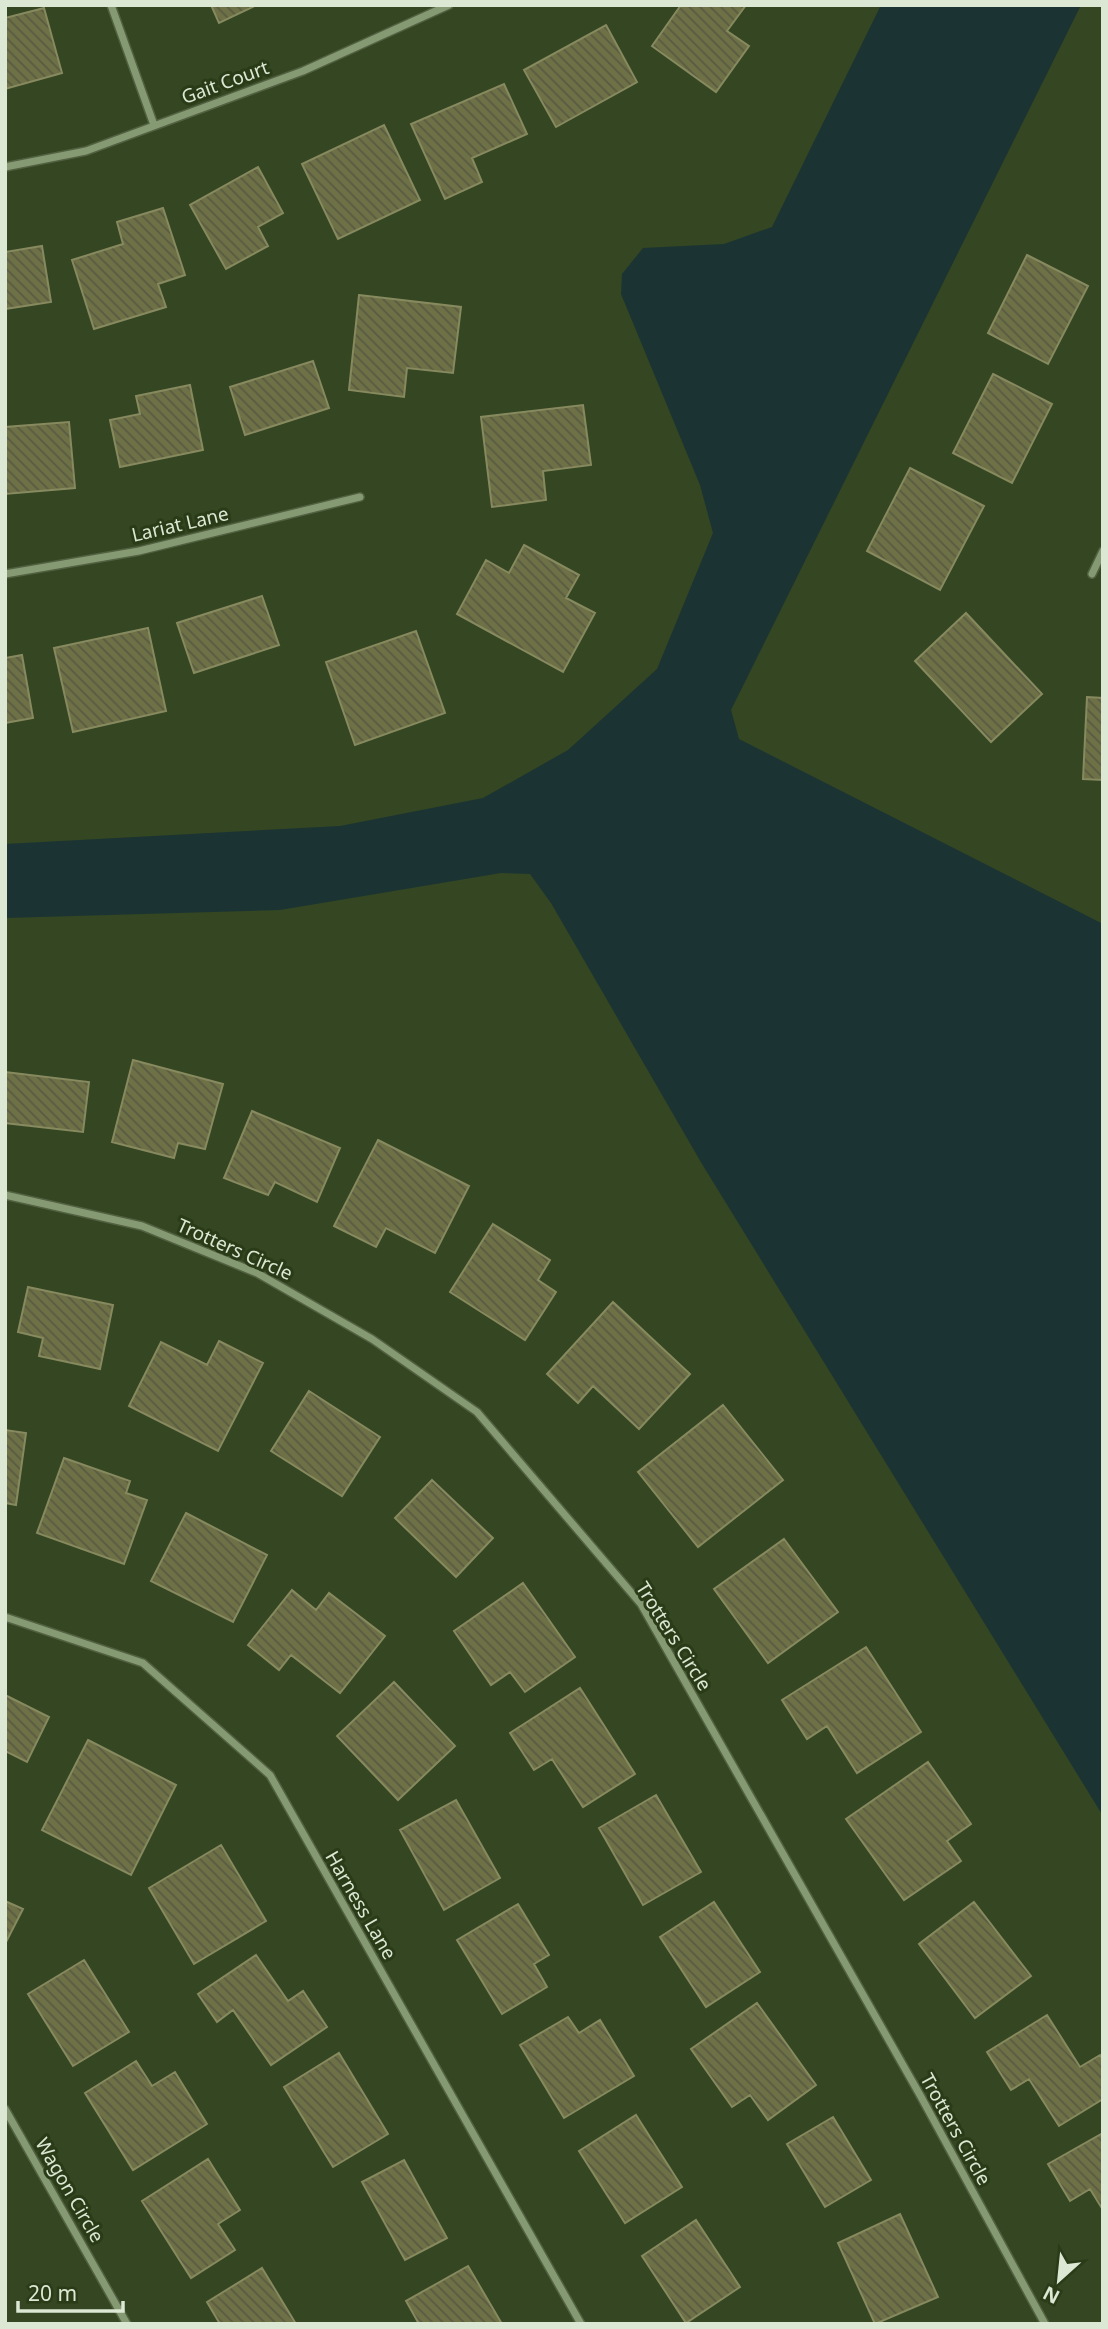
<svg xmlns="http://www.w3.org/2000/svg" width="1108" height="2329" font-family="'Noto Sans',sans-serif">
<style>
.water{fill:#1b3433}
.building{fill:url(#building-back-hatch);stroke:#87895e;stroke-width:2}
.lines{fill:none;stroke-linecap:round;stroke-linejoin:round}
.minor-casing{stroke:#516141;stroke-width:10}
.minor{stroke:#859a73;stroke-width:7}
.labels{text-anchor:middle;stroke-width:6;stroke-linejoin:round;paint-order:stroke}
.street-label{font-size:19px;fill:#dce8d3;stroke:#2a3b18}
</style>
<defs>
<pattern id="building-back-hatch" width="6" height="6" patternUnits="userSpaceOnUse" patternTransform="scale(1.75)"><rect width="6" height="6" fill="#6e7046"/><path d="M-1 5l2 2M0 0l6 6M5-1l2 2" fill="none" stroke="#585b42"/></pattern>
</defs>
<rect width="100%" height="100%" fill="#344622"/>
<path class="water" d="M881 5H1081L731 710 739 739 1103 924V1816L702 1164 551 903 530 874 501 873 280 910 5 918V844L340 826 483 798 568 750 657 669 713 533 700 485 621 294 622 274 643 248 724 244 772 227Z"/>
<path class="building" d="M211 5H257L219 23Z
M681 5H746L727 31 749 46 716 92 652 46Z
M44 8 62 73 5 89V18Z
M606 25 637 82 556 127 524 70Z
M504 84 527 134 472 158 482 182 445 199 411 124Z
M384 125 420 200 338 239 302 164Z
M258 167 283 213 258 227 268 246 226 269 190 205Z
M163 208 185 275 158 284 166 307 94 329 72 260 123 244 117 222Z
M42 246 51 302 5 309V252Z
M1027 255 1088 286 1048 364 988 333Z
M359 295 461 307 453 373 407 368 404 397 349 390Z
M313 361 329 408 245 435 230 387Z
M993 374 1052 404 1012 483 953 453Z
M190 385 203 450 120 467 110 420 140 414 136 396Z
M583 405 591 465 543 471 546 500 492 507 481 417Z
M69 422 75 488 5 494V427Z
M910 468 984 506 940 590 867 551Z
M524 545 579 575 566 598 595 613 563 672 457 614 486 560 509 573Z
M262 596 279 645 194 673 177 623Z
M966 613 1042 694 991 742 915 661Z
M148 628 166 711 73 732 54 648Z
M416 631 445 713 355 745 326 662Z
M22 655 33 718 5 723V658Z
M1087 697 1103 698V780L1083 779Z
M133 1060 223 1084 205 1149 178 1143 174 1158 112 1142Z
M5 1072 89 1082 83 1132 5 1123Z
M252 1111 340 1148 317 1202 275 1182 268 1195 224 1178Z
M378 1140 469 1186 435 1253 386 1228 376 1247 334 1226Z
M493 1224 550 1260 538 1280 556 1292 525 1340 450 1292Z
M28 1287 113 1305 100 1369 39 1356 43 1338 18 1332Z
M613 1302 690 1374 639 1429 593 1386 578 1403 547 1374Z
M219 1341 263 1363 218 1451 129 1406 161 1342 207 1365Z
M309 1391 380 1437 342 1496 271 1451Z
M723 1405 783 1480 698 1547 638 1472Z
M5 1430 26 1433 16 1505 5 1503Z
M64 1458 130 1481 126 1493 147 1500 124 1564 37 1533Z
M432 1480 493 1538 456 1577 395 1518Z
M186 1513 267 1555 233 1622 151 1581Z
M784 1539 838 1612 768 1663 714 1589Z
M523 1583 575 1657 525 1692 510 1672 491 1685 454 1631Z
M292 1590 316 1610 329 1593 385 1636 340 1693 291 1655 279 1670 248 1645Z
M866 1647 921 1732 857 1773 827 1726 807 1739 782 1700Z
M394 1682 455 1746 398 1800 337 1736Z
M580 1688 635 1774 583 1807 552 1759 534 1770 510 1733Z
M5 1695 49 1717 27 1762 5 1751Z
M88 1740 176 1785 131 1875 42 1830Z
M928 1762 971 1824 947 1841 961 1861 904 1900 846 1819Z
M656 1795 701 1872 643 1905 599 1828Z
M456 1800 500 1878 444 1910 400 1830Z
M221 1845 266 1921 194 1964 149 1888Z
M5 1901 23 1909 5 1944Z
M714 1902 760 1972 706 2007 660 1937Z
M974 1902 1031 1976 975 2018 919 1944Z
M518 1904 549 1955 534 1964 547 1987 502 2014 457 1940Z
M256 1955 288 2001 303 1991 327 2027 271 2065 233 2010 217 2022 198 1994Z
M84 1960 129 2032 73 2066 28 1994Z
M757 2003 816 2085 768 2120 750 2095 732 2107 691 2049Z
M1047 2015 1080 2067 1100 2055 1103 2060V2099L1059 2126 1029 2079 1011 2090 987 2052Z
M568 2017 579 2033 600 2020 634 2076 564 2118 520 2045Z
M339 2053 388 2134 333 2167 284 2087Z
M136 2061 152 2086 175 2072 207 2124 133 2170 85 2093Z
M636 2115 682 2187 625 2223 579 2151Z
M833 2117 871 2180 825 2207 787 2144Z
M1103 2133V2210L1090 2189 1070 2201 1048 2164Z
M208 2159 240 2210 218 2224 235 2250 191 2278 142 2201Z
M404 2160 447 2238 405 2260 362 2182Z
M900 2214 938 2297 875 2324 838 2243Z
M696 2220 740 2287 686 2323 642 2256Z
M468 2266 502 2324H419L406 2301Z
M262 2268 296 2324H220L207 2302Z"/>
<g class="lines">
<defs>
<path id="minor" d="M111 5 154 125
M5 167 86 151 303 71 449 5
M5 574 139 551 360 497
M1092 574 1103 551
M5 1195 142 1226 257 1273 372 1339 477 1412 641 1604 920 2095 1045 2324
M5 1617 143 1663 270 1775 581 2324
M5 2109 127 2324"/>
</defs>
<use href="#minor" class="minor-casing"/>
<use href="#minor" class="minor"/>
</g>
<g class="labels">
<g class="street-label">
<text transform="translate(225 82) rotate(-20)" y="7">Gait Court</text>
<text transform="translate(180 524) rotate(-13)" y="7">Lariat Lane</text>
<text transform="translate(235 1249) rotate(24)" y="7">Trotters Circle</text>
<text transform="translate(674 1636) rotate(58)" y="7">Trotters Circle</text>
<text transform="translate(361 1905) rotate(60)" y="7">Harness Lane</text>
<text transform="translate(956 2129) rotate(61)" y="7">Trotters Circle</text>
<text transform="translate(70 2190) rotate(60)" y="7">Wagon Circle</text>
</g>
</g>
<rect width="1108" height="2329" fill="none" stroke="#dce8d3" stroke-width="14"/>
<g transform="translate(1059 2280) rotate(207)" stroke="#2a3b18" stroke-width="5" paint-order="stroke">
<path d="M0-5L12 26L0 18L-12 26Z" fill="#dce8d3"/>
<text y="-10" font-size="19" font-weight="bold" text-anchor="middle" fill="#dce8d3">N</text>
</g>
<path d="M18 2301v10h105v-10" fill="none" stroke="#dce8d3" stroke-width="3.5"/>
<text x="28" y="2301" font-size="21" fill="#dce8d3" stroke="#2a3b18" stroke-width="5" paint-order="stroke">20 m</text>
</svg>
